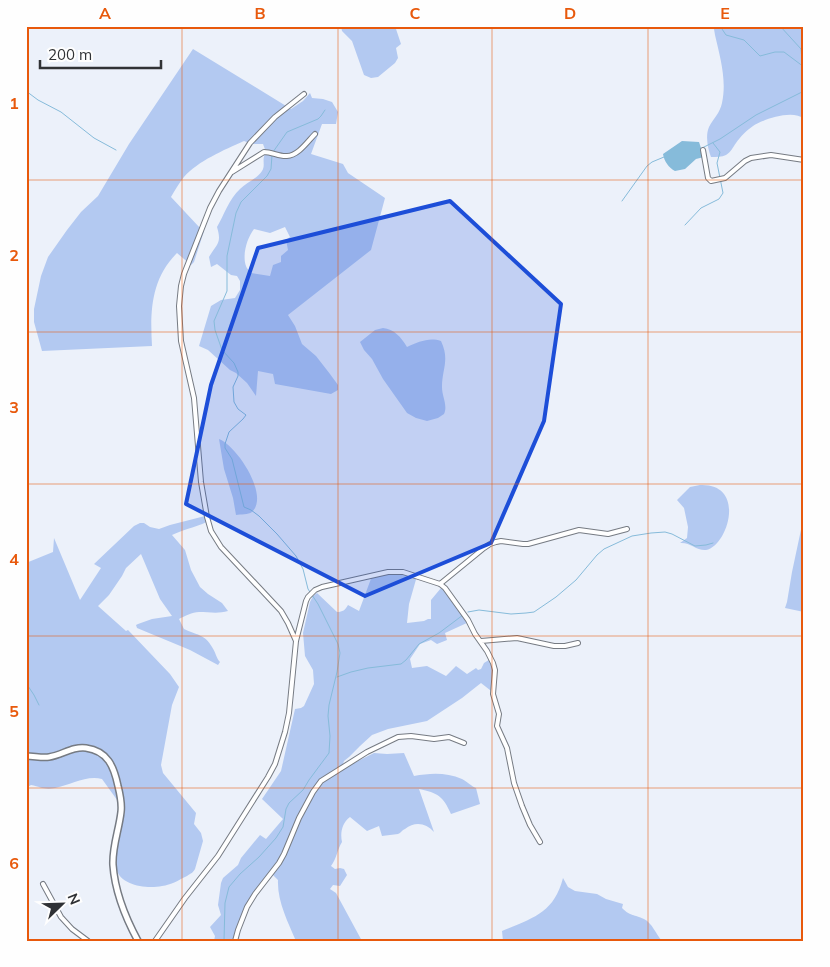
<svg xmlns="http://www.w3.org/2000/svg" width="830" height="967" font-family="Mulish,sans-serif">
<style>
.green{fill:#b3c9f1;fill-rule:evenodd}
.water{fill:#86bbda}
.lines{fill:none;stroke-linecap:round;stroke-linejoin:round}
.stream{stroke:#86bbda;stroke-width:1}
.street-casing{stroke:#767b83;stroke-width:6}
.secondary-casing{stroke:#767b83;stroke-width:8}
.street{stroke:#fff;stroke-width:4}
.secondary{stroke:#fff;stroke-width:5}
.marked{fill:#1d4ed8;fill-opacity:0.2;stroke:#1d4ed8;stroke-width:4;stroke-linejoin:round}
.grid{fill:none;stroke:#e8590c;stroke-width:1;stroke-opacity:0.55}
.neatline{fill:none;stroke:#e8590c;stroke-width:2}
.grid-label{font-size:16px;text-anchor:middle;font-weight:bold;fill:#e8590c}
</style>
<rect width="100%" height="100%" fill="#ecf1fa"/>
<path class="green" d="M341 26H395L401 44 396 48 398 58 395 63 378 77 371 78 364 75 352 41 342 31Z
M716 26H804V119C793 109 764 119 753 126 747 130 740 137 736 143 733 147 731 152 726 155 722 157 716 157 711 157 708 149 705 136 709 127 713 119 720 113 722 103 727 80 720 57 715 35L714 29Z
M193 49 291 109 303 101 310 93 312 98 323 99 332 102 338 112 336 124H322L311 154 343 164 348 173 385 198 371 250 288 315 295 326 302 344 316 356 330 374 338 385V390L331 394 275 384 273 374 258 371 256 396 247 383 236 373 230 370 208 350 199 346 211 306 221 300 235 298 240 290V281L237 276 231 275 217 264 211 267 209 257C217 243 222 244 217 227 224 215 229 199 240 189 246 183 258 178 262 171 266 165 261 160 266 152L263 144H252L244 141C224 150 198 161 184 177 179 183 175 190 171 197L200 228 204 231 194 262 191 265 177 253C151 279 150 311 152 346L42 351 34 322V309L41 276 48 257 67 230 81 212 98 196 129 144ZM285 227 290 237 286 240 288 250 281 256V262L273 265 270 276 251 273C250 272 246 267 246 266 242 255 247 238 254 229L270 233Z
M383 328C394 329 401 337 407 347 418 342 429 337 441 341 450 360 442 369 442 387 442 397 448 405 444 414L438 418 427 421 416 418 407 413 383 379 372 359 364 350 360 342 375 330Z
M219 439C236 445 270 495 252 512 248 515 241 514 236 515L233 498 224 469Z
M700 485C747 483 728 546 706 550 697 551 690 542 680 543L687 538 688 527 684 508 677 500 690 487Z
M804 492V612L785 608 787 602 792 572 802 525Z
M209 515 212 519C199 527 186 528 172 535L185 550 191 570 200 587 208 594 222 603 228 611C218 614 209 612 199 612 192 612 185 616 179 619L184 629C196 635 205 634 212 647 216 653 216 658 220 662L218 665 190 650 137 628 136 625 138 624 152 619 172 616 160 599 141 554 126 568 122 576 109 595 98 606 126 631 128 630 170 674 179 687 172 705 161 765 163 773 196 813 194 824 201 833 203 841 195 869C193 873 191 873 187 876 179 880 171 885 162 886 147 889 120 886 116 868 115 864 118 834 120 830 121 823 124 818 125 811L102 779C86 775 71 785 55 788 44 790 41 787 31 785L26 788V563L53 552 54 538 80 600 101 568 94 564 134 526 140 523H144L150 527 159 529 170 525Z
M397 573 417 576 409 604 407 623 424 621 428 619H431V600L441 588V582H444L445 589 469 622 445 633 447 640 437 644 431 640 420 644 410 659 412 668 427 666 446 676 456 666 467 674 476 668 478 670 481 669 484 663 492 658 496 680 495 694 481 683 462 698 427 721 388 729 372 735 360 746 349 757 344 761 343 764 346 767 374 753 387 754 404 753 414 776C430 773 446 772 462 779 468 782 471 786 476 788L480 804 451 814C443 796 438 793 419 789L434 832C426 823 415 821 405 829 402 830 401 833 398 834 393 835 387 835 382 836L379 826 367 831 350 817C342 823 340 833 342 842 337 850 337 858 331 866L335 869 340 868 344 869 347 875 340 886 333 885 330 889 336 893 362 941H296C288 922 277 901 278 880L273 875 252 900 240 930 239 941H214L215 936 210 927 221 915 218 905 221 883 223 878 238 865 241 858 260 835 266 839 283 819 262 799 281 771 295 709 301 708 304 706 314 684 313 670 305 656 303 633 310 602 313 596 317 593 337 612C343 612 345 610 348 605L359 611 372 576Z
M563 878 568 887 575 891 597 894 606 899 623 904 622 908C631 917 634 914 644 919 652 923 656 934 662 941H503L502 931C533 918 554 913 563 878Z"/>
<path class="water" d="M682 141 699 142 704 157 696 159 685 169 675 171C669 168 664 161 663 154Z"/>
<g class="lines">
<path class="stream" d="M720 26 726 35 744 40 760 56 775 52H784L804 67
M780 26 801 49 802 60 804 66
M26 91 38 100 61 112 94 138 116 150
M700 149 720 139 756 115 804 91
M273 152 287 132 318 119 321 116 325 110
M622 201 647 166 652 162 664 157
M685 225 701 208 719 199 723 193 717 163 720 152 713 143
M468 612 479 610 511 614 526 613 534 612 556 597 576 580 597 555 604 549 632 536 651 533 665 532 672 534 695 546 706 545 713 543
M337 677 351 672 368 668 401 664 406 660 419 644 439 633 463 615
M26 683 34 695 39 705
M224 941 225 903 229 887 240 874 259 857 276 838 283 827 286 809 289 803 303 790 309 780 329 753 330 736 328 716 329 705 337 672 340 653 338 644 318 604 308 589 303 569 296 556 277 534 259 516 251 510 244 507 232 459 225 448V444L229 432 243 419 246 415 238 409 234 402 233 387 238 376V372L234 363 222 350 215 330 214 321 227 291V256L236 213 241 202 267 176 271 169 272 155"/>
<defs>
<path id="street" d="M703 150 708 178 711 181 725 178 745 161 751 158 771 155 804 160
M232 172 264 152C272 152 280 157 287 156 298 156 308 141 315 134
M440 584 484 548 490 544 496 542 501 541 523 544H528L579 530 608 534 627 529
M296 641 288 623 281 611 221 547 211 531 207 517 201 482 194 398 181 341 179 306 181 286 184 274 210 208 219 191 250 143 275 117 304 94
M481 641 517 638 554 646H565L578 643
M43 884 61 917 72 929 88 941
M155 941 185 898 218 856 268 777 275 764 285 732 289 713 296 641 306 601 308 597 315 590 322 587 388 572H403L440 584 445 588 468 620 475 634 487 651 493 663 495 670 493 694 499 714 497 726 507 748 514 783 522 806 530 825 540 842
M235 941 238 930 247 907 255 894 279 863 284 854 299 818 313 792 321 781 367 752 398 737 411 736 434 739 449 737 464 743"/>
<path id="secondary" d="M26 756C34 756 42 758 49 757 62 755 73 746 86 748 108 751 114 767 118 786 120 794 122 804 121 812 119 830 112 847 113 865 115 893 125 917 138 941"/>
</defs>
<use href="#street" class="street-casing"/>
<use href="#secondary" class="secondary-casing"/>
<use href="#street" class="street"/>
<use href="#secondary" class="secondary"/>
</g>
<path class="marked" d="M450 201 561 304 544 421 491 543 365 596 186 504 211 385 258 248Z"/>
<path class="grid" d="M182 26V941M338 26V941M492 26V941M648 26V941M26 180H804M26 332H804M26 484H804M26 636H804M26 788H804"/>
<rect width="830" height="967" fill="none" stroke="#fefefe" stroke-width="55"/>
<g transform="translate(62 904) rotate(67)" stroke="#fefefe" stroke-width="4" paint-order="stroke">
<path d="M0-4L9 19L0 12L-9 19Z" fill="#303235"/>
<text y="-8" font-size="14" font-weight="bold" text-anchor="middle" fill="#303235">N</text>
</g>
<path d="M40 60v8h121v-8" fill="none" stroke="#303235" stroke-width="2.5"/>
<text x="48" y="60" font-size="15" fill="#303235" stroke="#fefefe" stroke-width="4" paint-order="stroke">200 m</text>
<rect x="28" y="28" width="774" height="912" class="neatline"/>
<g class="grid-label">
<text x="105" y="19">A</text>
<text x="260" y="19">B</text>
<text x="415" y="19">C</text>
<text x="570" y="19">D</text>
<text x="725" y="19">E</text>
<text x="14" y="109">1</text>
<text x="14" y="261">2</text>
<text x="14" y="413">3</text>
<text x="14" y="565">4</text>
<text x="14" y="717">5</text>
<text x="14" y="869">6</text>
</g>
</svg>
